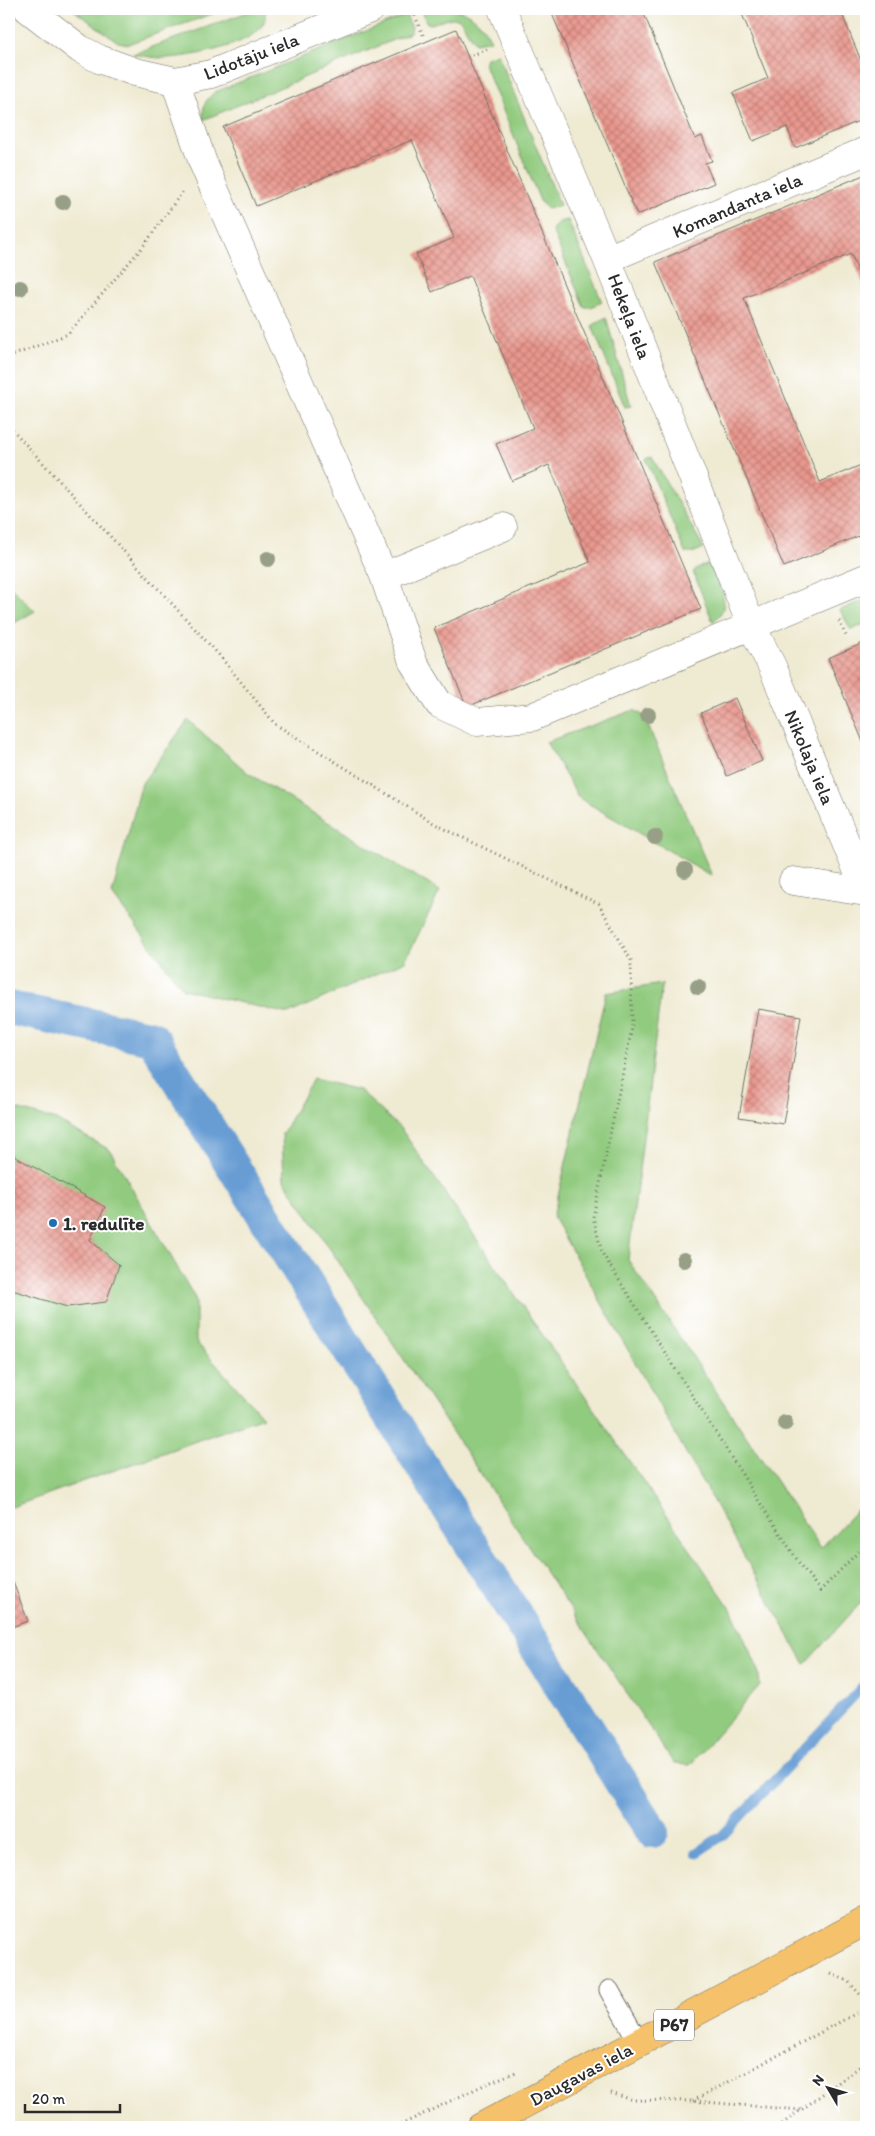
<svg xmlns="http://www.w3.org/2000/svg" width="875" height="2136" font-family="Itim,sans-serif">
<style>
.grass{fill:#91cb7f;stroke:#5e7b55}
.lines{fill:none;stroke-linecap:round;stroke-linejoin:round}
.stream{stroke:#689dd4;stroke-width:10}
.canal{stroke:#689dd4;stroke-width:34}
.building{fill:url(#building-cross-hatch)}
.service-casing{stroke:#706e65;stroke-width:21}
.minor-casing{stroke:#706e65;stroke-width:29}
.primary-casing{stroke:#706e65;stroke-width:29}
.path{stroke:#706e65;stroke-width:3;stroke-dasharray:1 4;stroke-linecap:butt}
.service{stroke:#fff;stroke-width:19}
.minor{stroke:#fff;stroke-width:28}
.primary{stroke:#f5c16b;stroke-width:28}
.tree{fill:#97a086}
.poi-dot{fill:#1f6fb2;stroke:#fff;stroke-width:2}
.labels{text-anchor:middle;stroke-width:4;stroke-linejoin:round;paint-order:stroke}
.shield{fill:#fff;stroke:#6b6b6b;stroke-width:1}
.shield-label{font-size:18px;font-weight:bold;fill:#2b2b2b}
.street-label{font-size:19px;fill:#2b2b2b;stroke:#fff}
.poi-label{font-size:19px;font-weight:bold;fill:#2b2b2b;stroke:#fff;text-anchor:start}
</style>
<defs>
<pattern id="building-cross-hatch" width="8" height="8" patternUnits="userSpaceOnUse" patternTransform="scale(1.25)"><rect width="8" height="8" fill="#ea988e"/><path d="M0 0l8 8M0 8l8-8" fill="none" stroke="#be7c74"/></pattern>
</defs>
<rect width="100%" height="100%" fill="#fff"/>
<filter id="ink" filterUnits="userSpaceOnUse"><feTurbulence type="fractalNoise" baseFrequency=".02" numOctaves="2"/><feDisplacementMap in="SourceGraphic" scale="10" xChannelSelector="R" yChannelSelector="G"/><feConvolveMatrix kernelMatrix="1 2 1 2 8 2 1 2 1" color-interpolation-filters="sRGB"/></filter>
<filter id="wash" filterUnits="userSpaceOnUse"><feTurbulence type="fractalNoise" baseFrequency=".0096" numOctaves="4" result="noise"/><feDisplacementMap in="SourceGraphic" scale="20" xChannelSelector="R" yChannelSelector="G"/><feGaussianBlur stdDeviation="1.12" result="paint"/><feColorMatrix in="noise" values="0 0 0 0 0 0 0 0 0 0 0 0 0 0 0 0 0 1.4 0 .05"/><feComposite in="paint" operator="in"/></filter>
<g filter="url(#wash)">
<rect width="100%" height="100%" fill="#efead2"/>
<path class="grass" d="M72 9H226L128 44 118 42Z
M256 9H265C265 13 266 20 263 24 252 46 187 58 164 58 153 58 143 56 133 54Z
M420 9C454 7 474 7 491 40L475 43C456 18 468 12 431 24L427 23Z
M406 15 412 28 410 33 203 120C203 106 204 101 215 92Z
M498 54 560 205 548 209 541 203 484 64 486 58Z
M568 220 602 302 591 307H584L552 230 558 222Z
M606 317 631 406 625 407 592 326Z
M652 457 704 548 692 553H685L646 459Z
M709 564C718 585 735 604 713 622L693 572 699 567Z
M9 585 35 611 9 626Z
M866 599V624L851 630 840 610Z
M634 710 644 716 712 876 579 798 546 742Z
M188 720 248 773 440 891 405 961 288 1014 183 989 112 894 142 783Z
M662 984 628 1260 821 1548 866 1500V1597L805 1664 553 1217 606 993Z
M313 1079 359 1090 401 1129 731 1609 758 1669 760 1685 690 1765 674 1764 284 1180 282 1134Z
M9 1107 56 1120 110 1150 196 1300V1342L263 1417 9 1508Z"/>
<g class="lines">
<path class="stream" d="M696 1853 722 1836 866 1683"/>
<path class="canal" d="M9 1008 152 1038 652 1831"/>
</g>
<g id="blocks">
<path class="building" d="M550 9H642L695 139 702 136 712 161 705 163 714 183 637 215Z
M740 9H840L866 73V118L795 148 787 127 753 141 733 93 768 78Z
M456 29 701 609 467 707 434 628 590 562 549 465 512 481 496 444 533 428 470 276 432 292 416 254 454 238 412 140 256 206 223 127Z
M866 174V291L851 254 744 298 820 482 866 463V533L784 567 655 262Z
M866 642V749L828 658Z
M735 698 762 761 727 776 701 713Z
M758 1009 801 1016 783 1124 739 1117Z
M14 1156 105 1207 90 1240 119 1265 106 1302 67 1307 9 1289V1162Z
M11 1577 28 1621 9 1628V1578Z"/>
</g>
</g>
<g filter="url(#ink)">
<use href="#blocks" fill-opacity="0" stroke="#706e65" stroke-width="1"/>
<g class="lines">
<defs>
<path id="service" d="M609 1990 639 2043"/>
<path id="minor" d="M28 9 80 49 99 59 135 72 175 81 211 74 370 9
M502 9 607 259 751 625 772 666 866 891
M175 81 203 163 384 576 413 662 439 704 477 722 532 717 866 578
M607 259 866 151
M384 576 503 527
M793 881 866 892"/>
<path id="primary" d="M481 2127 866 1921"/>
</defs>
<use href="#service" class="service-casing"/>
<use href="#minor" class="minor-casing"/>
<use href="#primary" class="primary-casing"/>
<path class="path" d="M413 11 423 35
M472 55 488 49
M9 357 68 334 145 244 183 191
M9 426 219 655 275 724 435 824 599 904 631 960 632 1028 593 1217 602 1253 762 1506 800 1564 820 1591 866 1544
M839 621 847 638
M831 1974 848 1981 866 2001
M611 2093 633 2100 693 2101 801 2110
M693 2101 866 2008
M396 2127 486 2084 516 2072
M778 2127 866 2062"/>
<use href="#service" class="service"/>
<use href="#minor" class="minor"/>
<use href="#primary" class="primary"/>
</g>
<g class="tree">
<circle cx="63" cy="202" r="8"/>
<circle cx="20" cy="288" r="8"/>
<circle cx="268" cy="559" r="8"/>
<circle cx="648" cy="715" r="8"/>
<circle cx="655" cy="837" r="8"/>
<circle cx="685" cy="870" r="8"/>
<circle cx="698" cy="987" r="8"/>
<circle cx="684" cy="1260" r="8"/>
<circle cx="785" cy="1423" r="8"/>
</g>
</g>
<circle class="poi-dot" cx="53" cy="1223" r="5"/>
<g class="labels">
<rect class="shield" x="654" y="2009.5" width="40" height="31" rx="4"/>
<g class="shield-label">
<text x="674" y="2031">P67</text>
</g>
<g class="street-label">
<text transform="translate(251 56) rotate(-21)" y="7">Lidotāju iela</text>
<text transform="translate(737 205) rotate(-23)" y="7">Komandanta iela</text>
<text transform="translate(630 316) rotate(69)" y="7">Hekeļa iela</text>
<text transform="translate(810 757) rotate(67)" y="7">Nikolaja iela</text>
<text transform="translate(581 2074) rotate(-28)" y="7">Daugavas iela</text>
</g>
<g class="poi-label">
<text x="63" y="1230">1. redulīte</text>
</g>
</g>
<rect width="875" height="2136" fill="none" stroke="#fff" stroke-width="30"/>
<g transform="translate(828 2088) rotate(308)" stroke="#ffffff" stroke-width="4" paint-order="stroke">
<path d="M0-4L9 19L0 12L-9 19Z" fill="#2b2b2b"/>
<text y="-8" font-size="14" font-weight="bold" text-anchor="middle" fill="#2b2b2b">N</text>
</g>
<path d="M25 2104v8h95v-8" fill="none" stroke="#2b2b2b" stroke-width="2.5"/>
<text x="32" y="2104" font-size="15" fill="#2b2b2b" stroke="#ffffff" stroke-width="4" paint-order="stroke">20 m</text>
</svg>
